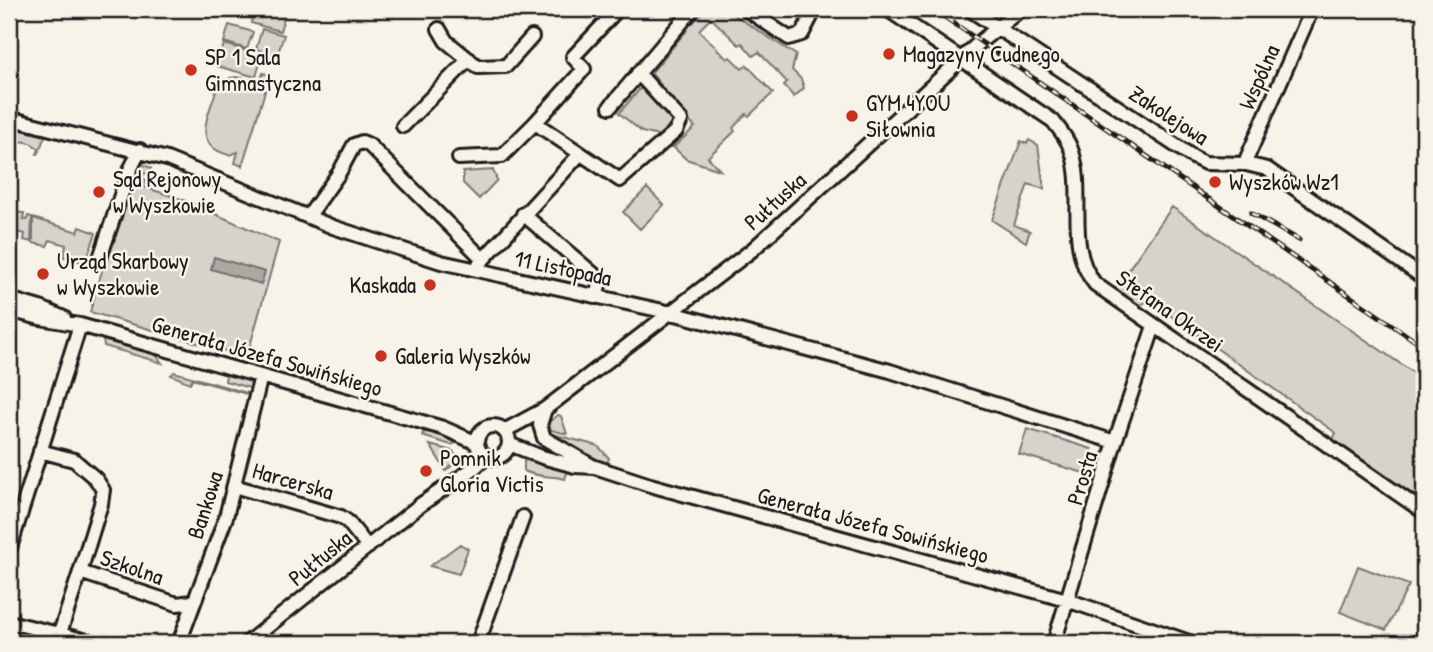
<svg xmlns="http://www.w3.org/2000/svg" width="1433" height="652" font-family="'Patrick Hand',sans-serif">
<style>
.green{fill:#d7d3cb;stroke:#7a7874;stroke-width:2}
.water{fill:#aca9a2;stroke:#72716c;stroke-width:2}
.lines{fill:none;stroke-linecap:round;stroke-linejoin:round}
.minor-casing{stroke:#1c1c1c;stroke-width:18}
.major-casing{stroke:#1c1c1c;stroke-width:21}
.minor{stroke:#f7f3e8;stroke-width:12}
.major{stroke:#f7f3e8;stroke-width:16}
.rail-casing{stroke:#1c1c1c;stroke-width:5}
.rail{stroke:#f7f3e8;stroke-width:2.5;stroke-dasharray:8;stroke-linecap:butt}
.poi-dot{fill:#c8321e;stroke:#f7f3e8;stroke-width:2.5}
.labels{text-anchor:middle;stroke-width:5;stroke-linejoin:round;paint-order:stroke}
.poi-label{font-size:23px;fill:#1c1c1c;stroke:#f7f3e8;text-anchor:start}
.street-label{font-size:23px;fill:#1c1c1c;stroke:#f7f3e8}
</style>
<rect width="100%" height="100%" fill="#f7f3e8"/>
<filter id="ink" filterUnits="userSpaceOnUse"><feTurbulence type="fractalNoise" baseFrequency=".0143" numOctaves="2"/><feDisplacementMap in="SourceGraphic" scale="14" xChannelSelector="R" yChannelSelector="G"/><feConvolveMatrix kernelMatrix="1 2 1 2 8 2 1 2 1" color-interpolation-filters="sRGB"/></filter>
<g filter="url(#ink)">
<path class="green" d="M254 9 285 14 280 31 251 23Z
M705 9H725L796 55 792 70 801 79 804 88 794 97 784 86 787 82 759 52 753 56 742 43 739 45 711 18 699 30 727 59 730 57 742 69 747 65 773 93 749 116 746 114 733 128 735 131 708 157 720 170 686 159 668 142 675 146 695 127 658 89 661 85 651 73 687 30 682 25 687 20 693 23Z
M229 25 253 32 247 49 224 42Z
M262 29 284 35 277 56 256 49Z
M224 44 262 55 256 77 217 66Z
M263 73 270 75 242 166 235 163 238 152 229 155C190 145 209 115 217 88 228 73 246 74 258 88Z
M645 83 678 117 675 127 671 124 658 136 642 132 619 113Z
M9 127 45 136 38 154H37L39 149C30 141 20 139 9 144Z
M1029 140 1038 145 1044 189 1028 184 1014 225 1030 231 1026 242 992 220 1021 141 1027 144Z
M138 162 151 168 149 174 144 173 142 179 146 180 144 187 181 199 279 242 247 357 90 312 124 195Z
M493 170 497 180 479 199 463 183V172Z
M647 188 664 205 640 229 623 212Z
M1172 207 1424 380V507L1331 444 1336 433 1150 301 1139 305 1114 290Z
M9 212 24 213 23 219 27 220 28 216 32 217 31 242 24 240 25 234 9 230Z
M33 218 78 232 80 227 96 233 85 263 64 257 66 245 50 240 47 246 33 243Z
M103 340 156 355 162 363 104 346Z
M174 372 251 394 250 395 192 379 190 383 171 375Z
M226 375 248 378 253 389 225 381Z
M558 415 561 416 567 434 551 430 549 422Z
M1027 429 1092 449 1084 473 1019 454Z
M423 432 439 433 457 438 456 443 451 445 422 436Z
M549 433 598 446 609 458 607 464 550 436Z
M430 445 453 451 458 460 446 471Z
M524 460 568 470 565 479C551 475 539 478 524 471Z
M460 544 468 549 459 574 430 566Z
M1358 566 1409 585 1386 630 1340 612Z"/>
<path class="water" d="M214 257 265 272 261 284 211 269Z"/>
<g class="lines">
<defs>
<path id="minor" d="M618 9 573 57 584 69 535 123 620 180 676 131 681 120 638 73
M746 9 789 38 802 34 815 9
M887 9 1053 121C1060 130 1067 138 1071 149 1087 191 1064 246 1095 284L1424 512
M969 9 1193 157 1205 163 1246 164 1267 169 1424 278
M439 29 446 41 478 67 506 66 532 37
M610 107 693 9
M9 118 167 159 333 227 441 262 672 313 890 371 1115 442
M403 126 469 59
M459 158 502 156 535 123
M1246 164 1247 158 1312 9
M523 214 597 277 600 282 596 297
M308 217 339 173 354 145 362 142 369 145 482 258
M101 255 128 174 140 150
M479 264 580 154
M9 299 43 309 64 318
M9 310 40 318 80 325 443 428 477 443
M545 409 540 425 544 438 594 467
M477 442a16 16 0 1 1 32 0a16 16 0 1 1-32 0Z
M504 431 545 409 752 250 980 42 1021 9
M509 444 542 457 575 466 595 467 650 485 1067 600 1192 643
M40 451 74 460 96 479 103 490 101 504 80 572
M234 486 341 517 348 522 368 547
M9 551 80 325
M9 622 96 643
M60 633 80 572 177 604 192 602
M179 643 226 517 261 376
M247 643 420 505 474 468 486 457
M478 643 523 517
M1054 643 1115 442 1154 326"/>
<path id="major" d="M9 10V9"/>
</defs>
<use href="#minor" class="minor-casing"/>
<use href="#major" class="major-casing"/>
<use href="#minor" class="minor"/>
<use href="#major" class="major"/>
<defs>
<path id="rail" d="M933 9 1424 347
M1251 213 1299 240"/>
</defs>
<use href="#rail" class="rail-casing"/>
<use href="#rail" class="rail"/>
</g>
</g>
<g class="poi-dot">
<circle cx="889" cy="54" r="7"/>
<circle cx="191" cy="70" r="7"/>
<circle cx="852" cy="116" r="7"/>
<circle cx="1215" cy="182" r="7"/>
<circle cx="99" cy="192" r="7"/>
<circle cx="43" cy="274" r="7"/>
<circle cx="430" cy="285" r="7"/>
<circle cx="381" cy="356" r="7"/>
<circle cx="426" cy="471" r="7"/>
</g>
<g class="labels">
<g class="poi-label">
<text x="903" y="62">Magazyny Cudnego</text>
<text x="205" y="65">SP 1 Sala<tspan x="205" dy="26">Gimnastyczna</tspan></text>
<text x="866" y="111">GYM 4YOU<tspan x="866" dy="26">Siłownia</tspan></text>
<text x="113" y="187">Sąd Rejonowy<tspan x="113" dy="26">w Wyszkowie</tspan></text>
<text x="1229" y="190">Wyszków Wz1</text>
<text x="57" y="269">Urząd Skarbowy<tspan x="57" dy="26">w Wyszkowie</tspan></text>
<text x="416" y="293" text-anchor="end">Kaskada</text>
<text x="395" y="364">Galeria Wyszków</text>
<text x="440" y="466">Pomnik<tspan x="440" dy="26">Gloria Victis</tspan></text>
</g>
<g class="street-label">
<text transform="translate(1259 77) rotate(-66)" y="8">Wspólna</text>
<text transform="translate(1169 115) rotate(33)" y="8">Zakolejowa</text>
<text transform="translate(775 201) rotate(-42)" y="8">Pułtuska</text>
<text transform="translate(563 268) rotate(12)" y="8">11 Listopada</text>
<text transform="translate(1170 311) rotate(35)" y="8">Stefana Okrzei</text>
<text transform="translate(267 356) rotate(16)" y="8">Generała Józefa Sowińskiego</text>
<text transform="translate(1082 478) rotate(-73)" y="8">Prosta</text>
<text transform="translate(293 481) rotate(16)" y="8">Harcerska</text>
<text transform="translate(205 505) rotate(-72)" y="8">Bankowa</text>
<text transform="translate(873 525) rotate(15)" y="8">Generała Józefa Sowińskiego</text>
<text transform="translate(320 558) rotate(-39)" y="8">Pułtuska</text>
<text transform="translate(132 567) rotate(19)" y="8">Szkolna</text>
</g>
</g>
<rect width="1433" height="652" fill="none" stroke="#f7f3e8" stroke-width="35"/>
<rect x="18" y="18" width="1398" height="617" fill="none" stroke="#1c1c1c" stroke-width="2.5" filter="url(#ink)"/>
</svg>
